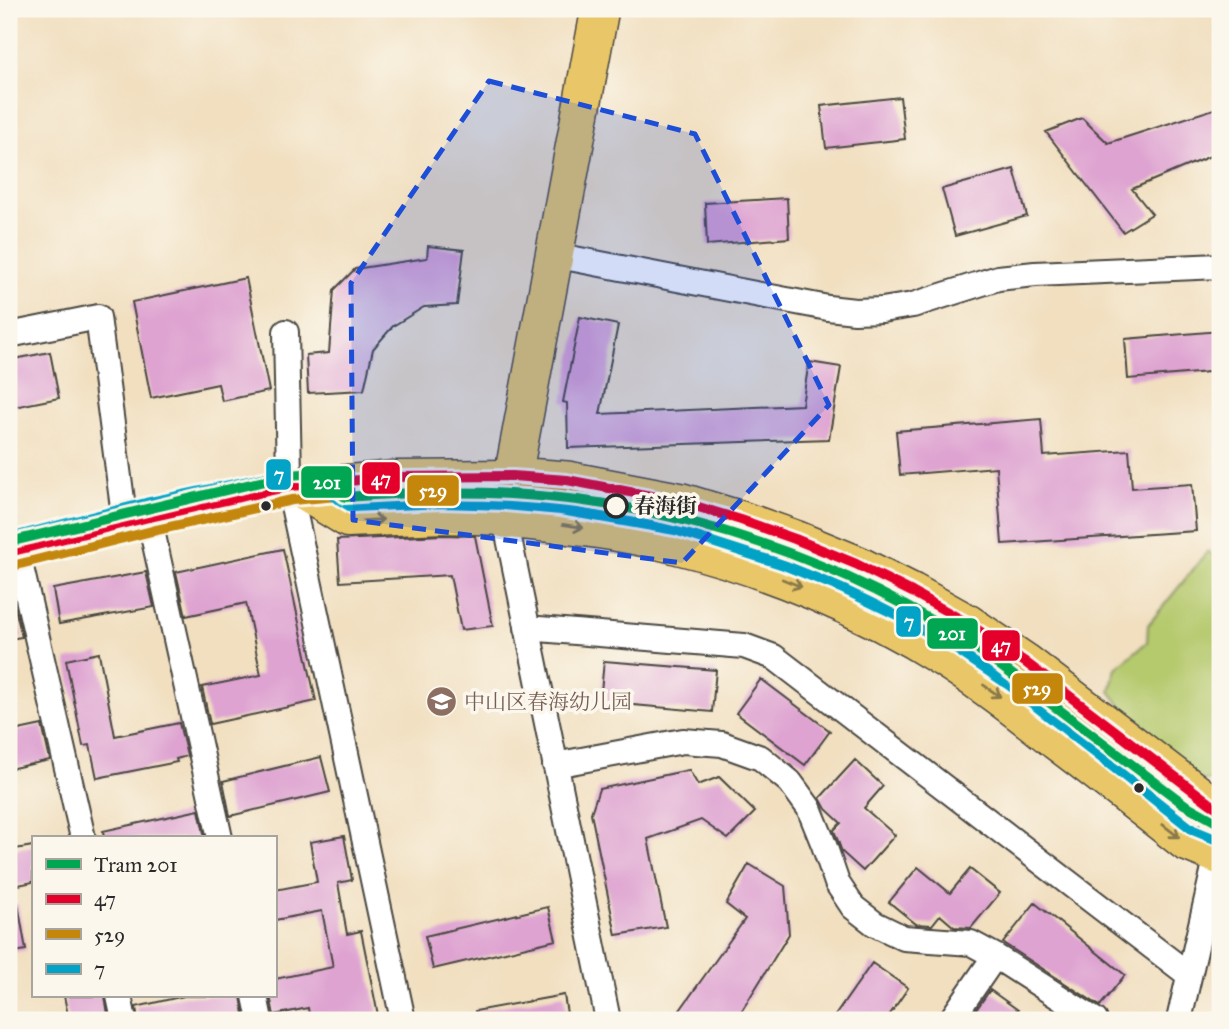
<svg xmlns="http://www.w3.org/2000/svg" width="1229" height="1029" font-family="'IM FELL Great Primer','Noto Serif SC',serif">
<style>
.green{fill:#b5c96d;stroke:#707a4c;stroke-width:2}
.building{fill:#dea3d1}
.lines{fill:none;stroke-linecap:round;stroke-linejoin:round}
.minor-casing{stroke:#494641;stroke-width:28}
.major-casing{stroke:#494641;stroke-width:35}
.highway-casing{stroke:#494641;stroke-width:40}
.minor{stroke:#fff;stroke-width:24}
.major{stroke:#e9c769;stroke-width:32}
.highway{stroke:#e9c769;stroke-width:37}
.bus-1-casing{stroke:#fbf7ec;stroke-width:16}
.bus-2-casing{stroke:#fbf7ec;stroke-width:16}
.bus-3-casing{stroke:#fbf7ec;stroke-width:16}
.bus-1{stroke:#e4002b;stroke-width:10}
.bus-2{stroke:#c4870b;stroke-width:10}
.bus-3{stroke:#02a3c6;stroke-width:10}
.tram-1-casing{stroke:#fbf7ec;stroke-width:16}
.tram-1{stroke:#00a651;stroke-width:10}
.oneway{stroke:#8a794a}
.marked{fill:#1d4ed8;fill-opacity:0.2;stroke:#1d4ed8;stroke-width:5;stroke-dasharray:14 9;stroke-linejoin:round}
.bus-dot{fill:#2b2b2b;stroke:#fbf7ec;stroke-width:2.5}
.stop-dot{fill:#fbf7ec;stroke:#2b2b2b;stroke-width:3.5}
.labels{text-anchor:middle;stroke-width:7;stroke-linejoin:round;paint-order:stroke}
.stop-label{font-size:21px;font-weight:bold;fill:#2b2b2b;stroke:#fbf7ec;text-anchor:start}
.education-label{font-size:21px;fill:#785e54;stroke:#fbf7ec;text-anchor:start}
.line-badge{stroke:#fbf7ec;stroke-width:2.5}
.badge-label{font-size:19px;text-anchor:middle;font-weight:bold;fill:#fff}
</style>
<rect width="100%" height="100%" fill="#fbf7ec"/>
<filter id="ink" filterUnits="userSpaceOnUse"><feTurbulence type="fractalNoise" baseFrequency=".0143" numOctaves="2"/><feDisplacementMap in="SourceGraphic" scale="14" xChannelSelector="R" yChannelSelector="G"/><feConvolveMatrix kernelMatrix="1 2 1 2 8 2 1 2 1" color-interpolation-filters="sRGB"/></filter>
<filter id="wash" filterUnits="userSpaceOnUse"><feTurbulence type="fractalNoise" baseFrequency=".00686" numOctaves="4" result="noise"/><feDisplacementMap in="SourceGraphic" scale="28" xChannelSelector="R" yChannelSelector="G"/><feGaussianBlur stdDeviation="1.57" result="paint"/><feColorMatrix in="noise" values="0 0 0 0 0 0 0 0 0 0 0 0 0 0 0 0 0 1.4 0 .05"/><feComposite in="paint" operator="in"/></filter>
<g filter="url(#wash)">
<rect width="100%" height="100%" fill="#f1dfc0"/>
<path class="green" d="M1208 551 1220 561V781L1201 780 1131 720 1110 691 1116 668 1147 642 1148 625Z"/>
<g id="blocks">
<path class="building" d="M900 97 905 139 826 148 821 106Z
M1220 107V152L1132 189 1152 214 1123 232 1046 132 1082 118 1108 143Z
M1014 169 1027 216 955 236 942 189Z
M787 198 789 238 707 245 705 203Z
M428 246 464 250 457 305 424 307 393 326 373 349 364 390 308 393 306 355 329 353 334 290 355 269 427 258Z
M246 278 269 391 222 401 218 384 151 398 132 302Z
M580 317 618 325 600 414 802 405 809 362 841 367 829 439 568 448 567 403 563 402Z
M1220 331V371L1128 379 1125 339Z
M50 352 59 398 9 408V360Z
M1041 419 1044 456 1129 450 1132 488 1192 484 1196 531 1002 544 996 467 900 475 896 431Z
M443 535 475 536 493 626 461 630 450 575 340 582 337 540Z
M283 549 316 701 210 724 202 687 261 675 246 603 186 616 176 572Z
M146 572 154 607 59 624 53 589Z
M9 583 22 637 9 639Z
M99 653 115 736 179 723 187 756 176 759 177 762 97 778 90 745 83 746 66 660Z
M604 661 716 670 712 712 600 702Z
M761 679 830 731 805 765 736 713Z
M42 725 50 760 9 769V732Z
M321 757 330 792 230 816 223 781Z
M855 760 883 786 864 808 895 835 863 871 842 852 834 830 841 823 826 809 820 798Z
M689 770 698 785 719 777 755 812 728 839 701 820 648 839 666 927 616 935 591 813 599 789Z
M199 810 205 838H104L103 831Z
M344 836 352 880 338 883 347 934 361 931 379 1020H310L308 1008 274 1015 270 996H275V979L333 967 322 911 275 920V890L317 882 310 842Z
M33 846V882L9 887V850Z
M749 864 785 886 789 934 736 1020H673L745 919 726 904Z
M918 867 950 893 970 869 1000 893 971 928 954 927 940 915 932 925 916 924 889 902Z
M1035 903 1125 975 1100 1006 1003 943Z
M9 904H18L26 950 9 953Z
M548 907 556 940 433 969 425 936Z
M872 963 908 988 886 1020H832Z
M990 990 1018 1010 1011 1020H969Z
M564 995 568 1020H475V1011Z
M64 996H105L109 1020H69Z
M184 996H241L245 1020H138L136 1007Z"/>
</g>
</g>
<g filter="url(#ink)">
<use href="#blocks" fill-opacity="0" stroke="#494641" stroke-width="2"/>
<g class="lines">
<defs>
<path id="minor" d="M554 255 828 308 855 311 882 310 913 305 998 278 1035 274 1220 266
M286 332 289 475 292 501 403 1020
M9 335 98 317 125 523
M149 517 220 838
M505 519 608 1020
M17 550 83 838
M527 628 744 646 774 657 1189 975
M555 765 683 741 722 744 761 758 790 782 809 808 824 845 837 883 853 907 875 924 904 938 971 943 995 956 1095 1020
M119 996 124 1020
M255 996 260 1020
M951 1020 995 956
M1179 1020 1217 855 1209 833 1220 821"/>
<path id="major" d="M290 486 347 521 443 517 505 519
M9 552 149 517 290 486 394 477 513 476"/>
<path id="highway" d="M600 9 505 519C561 524 618 530 672 544 766 567 864 608 945 659 984 684 1020 712 1056 741 1100 774 1143 808 1186 842L1220 856
M513 476 567 480 682 502 741 520 795 539 856 564 912 592 969 624 1025 662 1220 811"/>
</defs>
<use href="#minor" class="minor-casing"/>
<use href="#major" class="major-casing"/>
<use href="#highway" class="highway-casing"/>
<use href="#minor" class="minor"/>
<use href="#major" class="major"/>
<use href="#highway" class="highway"/>
<defs>
<path id="bus-1" d="M9 552 149 517 290 486 394 477 513 476 567 480 682 502 741 520 795 539 856 564 912 592 969 624 1025 662 1220 811"/>
<path id="bus-2" d="M12 566 152 531 292 500 395 491 513 490 565 494 679 516 737 533 790 552 850 577 905 604 962 636 1017 673 1211 822"/>
<path id="bus-3" d="M9 538 146 503 290 472 297 474 351 507 443 503 505 505 561 510 675 530 784 565 841 588 899 616 953 647 1009 685 1193 830 1220 841"/>
</defs>
<use href="#bus-1" class="bus-1-casing"/>
<use href="#bus-2" class="bus-2-casing"/>
<use href="#bus-3" class="bus-3-casing"/>
<use href="#bus-1" class="bus-1"/>
<use href="#bus-2" class="bus-2"/>
<use href="#bus-3" class="bus-3"/>
<defs>
<path id="tram-1" d="M9 542 289 475 316 473 345 497C400 493 455 491 510 494 676 502 848 561 985 654L1184 804 1220 824"/>
</defs>
<use href="#tram-1" class="tram-1-casing"/>
<use href="#tram-1" class="tram-1"/>
</g>
<defs><path id="oneway-shaft" d="M-6 0H5M1.5-3L5.5 0L1.5 3" fill="none" stroke-width="1.6" stroke-linecap="round" stroke-linejoin="round" transform="scale(1.75)"/></defs>
<g class="oneway">
<use href="#oneway-shaft" transform="translate(373 520) rotate(-3)"/>
<use href="#oneway-shaft" transform="translate(573 526) rotate(9)"/>
<use href="#oneway-shaft" transform="translate(792 583) rotate(22)"/>
<use href="#oneway-shaft" transform="translate(992 691) rotate(35)"/>
<use href="#oneway-shaft" transform="translate(1171 831) rotate(38)"/>
</g>
</g>
<path class="marked" d="M489 81 695 134 829 405 682 563 353 520 351 283Z"/>
<defs>
<symbol id="school-disc" viewBox="-11 -11 22 22"><circle r="9.5" fill="#8d6e63" stroke="#fbf7ec"/><path d="M0-5L7-2L0 1L-7-2ZM-4 1L0 2.5L4 1V4Q0 6-4 4Z" fill="#fff"/></symbol>
</defs>
<g fill-rule="evenodd">
<use href="#school-disc" x="424" y="684" width="35" height="35"/>
</g>
<g class="bus-dot">
<circle cx="266" cy="506" r="6"/>
<circle cx="1139" cy="788" r="6"/>
</g>
<circle class="stop-dot" cx="616" cy="506" r="11"/>
<g class="labels">
<g class="stop-label">
<text x="634" y="513">春海街</text>
</g>
<g class="education-label">
<text x="464" y="709">中山区春海幼儿园</text>
</g>
</g>
<g class="line-badge">
<rect x="265" y="458" width="27" height="33" rx="7" fill="#02a3c6"/>
<rect x="361" y="461" width="40" height="34" rx="7" fill="#e4002b"/>
<rect x="300" y="465" width="53" height="34" rx="7" fill="#00a651"/>
<rect x="406" y="474" width="54" height="33" rx="7" fill="#c4870b"/>
<rect x="895" y="605" width="27" height="33" rx="7" fill="#02a3c6"/>
<rect x="926" y="617" width="53" height="33" rx="7" fill="#00a651"/>
<rect x="981" y="629" width="40" height="33" rx="7" fill="#e4002b"/>
<rect x="1011" y="672" width="53" height="33" rx="7" fill="#c4870b"/>
</g>
<g class="badge-label">
<text x="279" y="481">7</text>
<text x="381" y="485">47</text>
<text x="327" y="489">201</text>
<text x="433" y="497">529</text>
<text x="909" y="628">7</text>
<text x="952" y="640">201</text>
<text x="1001" y="652">47</text>
<text x="1037" y="695">529</text>
</g>
<rect width="1229" height="1029" fill="none" stroke="#fbf7ec" stroke-width="35"/>
<rect x="32" y="836" width="245" height="161" fill="#fbf7ec" stroke="#a8a59f" stroke-width="2"/>
<rect x="46" y="859" width="35" height="10" fill="#00a651" stroke="#a8a59f" stroke-width="2"/>
<text x="94" y="872" font-size="21" fill="#2b2b2b">Tram 201</text>
<rect x="46" y="894" width="35" height="10" fill="#e4002b" stroke="#a8a59f" stroke-width="2"/>
<text x="94" y="906" font-size="21" fill="#2b2b2b">47</text>
<rect x="46" y="929" width="35" height="10" fill="#c4870b" stroke="#a8a59f" stroke-width="2"/>
<text x="94" y="942" font-size="21" fill="#2b2b2b">529</text>
<rect x="46" y="964" width="35" height="10" fill="#02a3c6" stroke="#a8a59f" stroke-width="2"/>
<text x="94" y="976" font-size="21" fill="#2b2b2b">7</text>
</svg>
